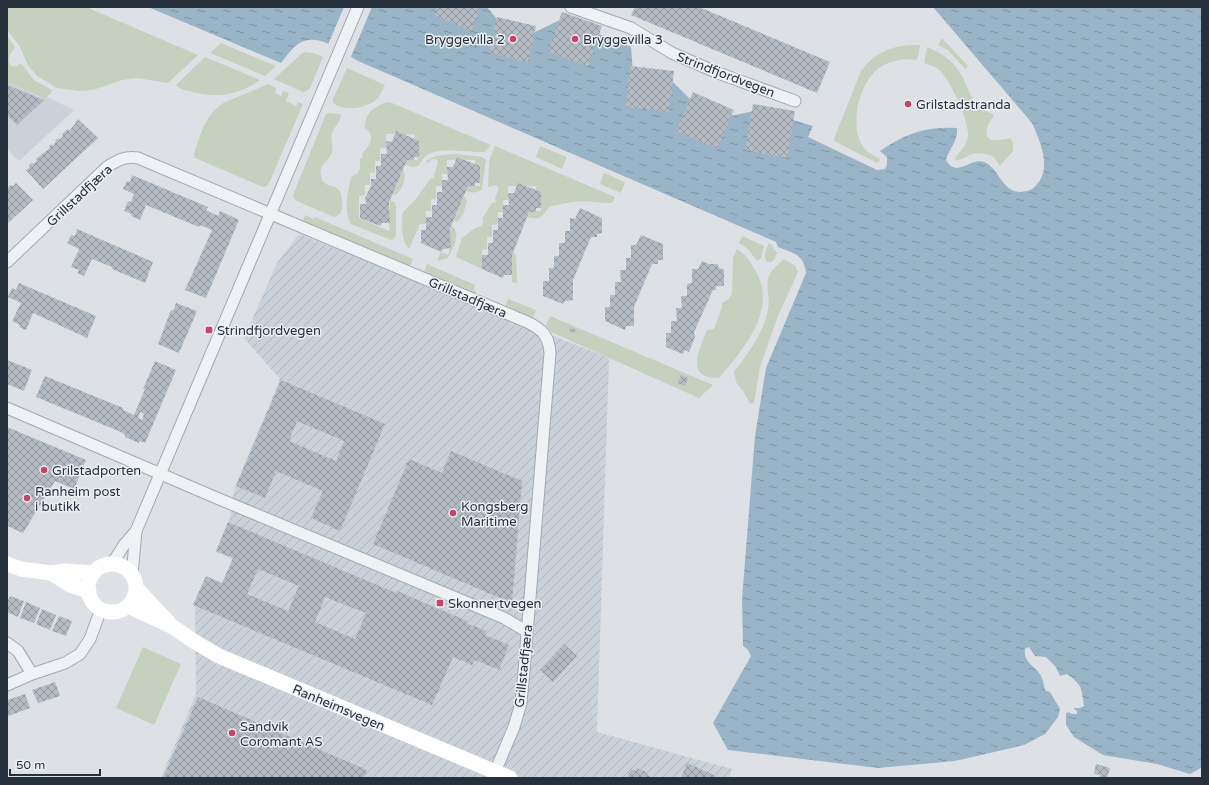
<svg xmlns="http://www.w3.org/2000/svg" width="1209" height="785" font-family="'Varela Round',sans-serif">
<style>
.built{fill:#cbd1d8}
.industrial{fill:url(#industrial-furrows)}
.grass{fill:#c5d0be}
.water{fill:url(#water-ripples)}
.pier{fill:#dde1e6}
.building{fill:url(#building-cross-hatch);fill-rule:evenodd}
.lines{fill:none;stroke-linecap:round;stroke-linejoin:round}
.street-casing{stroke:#a3a9b0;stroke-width:13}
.street{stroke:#eff2f5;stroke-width:11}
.secondary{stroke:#fff;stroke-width:15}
.poi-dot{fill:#c94368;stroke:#ecf0f4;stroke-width:1.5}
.labels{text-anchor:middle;stroke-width:3;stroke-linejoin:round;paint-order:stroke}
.poi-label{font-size:13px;fill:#27313c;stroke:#ecf0f4;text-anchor:start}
.street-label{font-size:13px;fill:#27313c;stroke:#ecf0f4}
</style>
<defs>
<pattern id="industrial-furrows" width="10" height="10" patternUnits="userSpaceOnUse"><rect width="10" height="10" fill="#cbd1d8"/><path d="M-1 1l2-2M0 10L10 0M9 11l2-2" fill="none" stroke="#aeb4ba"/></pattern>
<pattern id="water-ripples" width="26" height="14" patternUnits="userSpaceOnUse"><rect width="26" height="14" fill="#98b4c6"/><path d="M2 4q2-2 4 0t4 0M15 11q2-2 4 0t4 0" fill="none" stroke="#7c93a2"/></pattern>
<pattern id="building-cross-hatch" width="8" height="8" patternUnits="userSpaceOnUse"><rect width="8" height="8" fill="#b4bbc3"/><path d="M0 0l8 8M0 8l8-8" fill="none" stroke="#9299a0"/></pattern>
</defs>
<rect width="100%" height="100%" fill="#dde1e6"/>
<path class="built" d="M7 82 44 99 47 97 74 110 19 161 7 149Z"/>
<path class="industrial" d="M299 234 609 358 597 732 732 769 729 778H161L196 694 195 605 222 585 233 559 216 552 229 523 235 487 280 379 244 338 277 263Z"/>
<path class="grass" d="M7 7H86L198 55 168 83 137 78 122 80 93 90 80 91 57 88 37 76 28 65 19 45 7 30Z
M7 36 15 47C10 53 7 59 11 66H17L21 63 34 80 52 90 51 93 45 99 7 82Z
M942 38 968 66 965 69 948 50 938 45Z
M221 43 276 66 265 76 210 53Z
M909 45H920L917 60C904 58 891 60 879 68 859 83 848 127 864 148 867 153 874 156 879 158L880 161 877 163 834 141V139L861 71C873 54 889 47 909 45Z
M927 47C943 53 957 64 964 80 967 87 969 94 974 100 979 107 986 111 994 115 990 121 980 136 992 140 997 141 1006 139 1011 138L1013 144V151L1000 166C998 163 996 159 992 156 987 154 976 152 970 155 965 157 962 160 956 160L955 158C960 151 966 147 968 137 970 123 950 78 938 69 934 66 929 65 924 63Z
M305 52 313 53 323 57 310 88 307 91 303 92 274 79 301 54Z
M205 57 260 80C239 95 215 99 190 91 185 90 179 89 176 85Z
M347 68 385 85C382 90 380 97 375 101 364 108 344 112 333 103V99Z
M268 84 276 88 275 93 281 96 283 91 289 93 286 101 296 106 298 102 303 104 270 181 267 186 263 187 195 158 194 154C200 135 206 113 225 102 231 99 239 97 245 94 253 91 260 87 268 84Z
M387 102 392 103 491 145 485 152C469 153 440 146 426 156 423 158 421 163 418 166L413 167 405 165 406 160H418V141L414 139 415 134 403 135 395 131 394 134H386V148H380V161H375V172L370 173V185H365V195L359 196V218L389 231 390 203 391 200 395 203 396 207V235L394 239 391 240 351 224C343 210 348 192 351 177L358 173 360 168V159L362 158 363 156 362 154C368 146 373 143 370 132L365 129C365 113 372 108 387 102Z
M328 113 341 114C341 122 334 126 332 134 330 140 334 146 332 152 329 162 318 164 321 176 323 188 334 184 339 190 343 194 343 210 340 214 339 215 335 217 334 217L297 201 294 199 293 195 326 114Z
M495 146 615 197 613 202C607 205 601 202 594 202 579 200 564 203 549 207 542 216 541 221 527 217L530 212 541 211V193L536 191V186H527L519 183 517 186H508V200H503V212H498V224L492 225V237H487V249L482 250V269L456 257 462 238 475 228 482 226 483 221 482 219 492 203 496 202 495 198 499 188 496 185 488 187 489 161Z
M540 146 567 157 562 169 536 157Z
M456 154 482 157 486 160 482 190C477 193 471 193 466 191L468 186H480V166L475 164V160H466L457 157 455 160H447V174H442V186H436V199H431V211H426V224H420L409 249C401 240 401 224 403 212L416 199 430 179 434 178C434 172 437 168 438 162L436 159H432L428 163 426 162C432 154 447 155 456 154Z
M403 170C408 177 402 189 396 195H393Z
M604 173 625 182 621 193 600 184Z
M464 196 467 201C465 208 463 217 457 222L454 221Z
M305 215 314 219 315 217 413 259 410 266 303 221Z
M452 226C462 234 452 249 448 258L437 261 441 252 448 255C452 245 448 235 452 226Z
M742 236 764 246 761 258 759 260H756L748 249 739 243Z
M769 243 773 246 774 250 777 252 775 259 771 262H767C762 255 767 249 769 243Z
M737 249C746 255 751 262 756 272 778 310 743 350 719 378 683 378 700 349 707 330L714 329 722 307V303L729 299 732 293 733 258Z
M513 251 516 256 517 283 512 282V255Z
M783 259 795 265 798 272 778 316 760 367 754 403 750 404 744 392 737 384 734 372C748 353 764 333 768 309 770 299 766 287 768 278 770 270 779 265 783 259Z
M427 264 475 285 473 290 476 291 475 294 424 272Z
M508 299 536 310 533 318 505 307Z
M550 316 713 385 699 398 551 332 546 325Z
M143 647 181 664 154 725 116 708Z"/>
<path class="water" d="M148 7H487L501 24 533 33 562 19 631 47 633 73 671 80 692 101 730 116 754 111 783 117 813 126 808 137 877 170 885 169 887 165V157L880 151C905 133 927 126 957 128 958 142 949 148 946 160 957 179 970 157 984 162 997 167 1000 184 1012 190 1017 193 1025 192 1030 190 1033 189 1035 187 1037 184 1052 168 1040 141 1032 123L933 7H1202V769L1201 768 1190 774 1157 764 1103 755 1074 737 1066 725V714L1068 712 1072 714H1077V711L1074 709V708H1080L1084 706C1081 687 1083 686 1067 674L1060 676 1056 667 1046 657 1035 656 1029 647 1025 649C1023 663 1036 666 1041 676 1044 681 1043 686 1046 691L1050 692 1060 709 1058 717 1045 734 1024 745 955 761 878 768 728 750 713 723 751 656 748 650 743 646 742 599 755 436 766 368 806 273C804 254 793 253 778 247L776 242 358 61C342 52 317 31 298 44 292 48 286 57 281 63Z"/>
<path class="pier" d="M344 7H372L350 59 327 47Z"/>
<path class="building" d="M437 7H481L471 31 434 15Z
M635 7H699L830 62 817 93 631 15Z
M562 12 602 26 588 66 548 52Z
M497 17 536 26 528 62 489 53Z
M630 66 674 71 669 112 626 107Z
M7 85 44 100 17 125 7 115Z
M693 92 734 110 717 149 676 131Z
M753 104 795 111 787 158 745 150Z
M78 119 98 138 43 189 26 170 30 167 29 165 32 163 33 164 37 161 36 159 50 148 49 147 51 144 53 146 56 142 55 141 58 138 59 140 63 136 62 134 68 129 69 131 76 123 75 122Z
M396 131 419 141V157H414V160H407L389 203 390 223H382L380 226 360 218V204H366L365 198 371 186V179H376V166H381V154H387L386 141 392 142Z
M457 157 480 166V183H475V186H468L450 229 451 248 443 249 441 252 421 243V230H426V217H432V205H437V192H442V180H448L447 167H453Z
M132 175 208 207 206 210 218 216 220 211 239 220 206 298 185 290 212 230 200 225 199 227 146 205 140 220 131 216 132 214 124 211 128 201 131 202 134 194 123 189 127 181 130 182Z
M16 183 33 200 7 224V188L11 185 13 186Z
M518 183 541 192V208H536V212H529L512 255V275H504L503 278 482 269V255H488V243H493V230H498V218H503V205H509L508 193H514Z
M580 208 602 218V233L597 234V237H591L573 280V300L565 301 563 304 543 296V281H549V268H554V256H559V243H565V231H570V218L575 219Z
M77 229 153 262 145 283 112 269V267L92 259 84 276 77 273 79 270 71 267 79 249 67 243 71 235 75 236Z
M641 235 663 244V260H658V264H652L634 307V326H626L625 330 605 321V307H610V295H615V282H621L620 270H626V258H631V245H636Z
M702 261 709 264H718V267L724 270V286H716V290H713L694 332 695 337 689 352 685 350 683 354 666 347V333H671V321H677L676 308H682L681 296H687V284L692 283V269H698Z
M19 283 96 316 87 338 33 313 26 330 19 327 20 325 12 321 21 303 8 297 12 288 16 290Z
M176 303 197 311 179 353 158 344 171 310 173 311Z
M571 327 576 330 575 333 569 331Z
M7 360 32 370 24 391 7 384Z
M155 361 176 370 145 443 140 441 139 443 125 437V435L121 432 36 397 45 376 123 408V410L134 415 145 389H143ZM140 412 144 414 142 420 138 418Z
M681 375 688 378 685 386 678 383Z
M281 380 385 424 340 531 311 518 323 491 276 471 265 498 236 486ZM297 421 344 441 336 461 289 441Z
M7 427 86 460 74 489 55 481 23 533 7 526Z
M451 451 522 481 512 603 373 544 409 459 442 473Z
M228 522 396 593 397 591 467 621 466 623 487 631 485 635 509 645 499 670 475 660 472 665 453 657 432 705 193 605 206 576 222 583 233 558 216 551ZM258 569 299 586 288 611 247 594ZM325 597 366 613 355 639 315 622Z
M10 596 24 601 18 617 7 612V603Z
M26 602 40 608 34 623 20 618Z
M42 609 56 615 50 630 36 624Z
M59 616 72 621 66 636 52 631Z
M564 644 577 656 553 682 540 670Z
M55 682 60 696 38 703 32 690Z
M25 694 30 708 8 716 7 700Z
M198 697 367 770 364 778H163Z
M687 763 716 776 715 778H681Z
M1096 764 1110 768 1107 778H1099L1100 775 1094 774Z
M637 768 648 773 647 775 653 778H627L631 769 636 771Z"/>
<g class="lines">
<defs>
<path id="street" d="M571 7 631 28 672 53 718 73 795 101
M7 262 107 167C118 160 125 156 138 158L527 322C542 329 549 336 550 353L524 671 521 703 514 727 495 772
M7 408 212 496 504 618 526 631
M112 564 124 545 136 531
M132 575 136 531 358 7
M7 643 18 651 32 674
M7 685 32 674 65 663 80 654 90 639 101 609"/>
</defs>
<use href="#street" class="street-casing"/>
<use href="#street" class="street"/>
<path class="secondary" d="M7 564 21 569 51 573 64 571 94 573
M88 588a24 24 0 1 1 48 0a24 24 0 1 1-48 0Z
M51 573 70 585 89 591
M136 588 169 623
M128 606 173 627 195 642 219 656 510 778"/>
</g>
<g class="poi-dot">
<circle cx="513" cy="39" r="4"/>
<circle cx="575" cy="39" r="4"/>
<circle cx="908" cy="104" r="4"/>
<rect x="205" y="326" width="8" height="8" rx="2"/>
<circle cx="44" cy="470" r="4"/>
<circle cx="27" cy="498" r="4"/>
<circle cx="453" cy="513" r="4"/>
<rect x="436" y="599" width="8" height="8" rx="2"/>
<circle cx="232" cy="733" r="4"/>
</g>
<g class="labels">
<g class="poi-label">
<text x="505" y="44" text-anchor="end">Bryggevilla 2</text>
<text x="583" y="44">Bryggevilla 3</text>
<text x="916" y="109">Grilstadstranda</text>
<text x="217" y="335">Strindfjordvegen</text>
<text x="52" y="475">Grilstadporten</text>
<text x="35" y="496">Ranheim post<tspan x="35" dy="15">i butikk</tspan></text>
<text x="461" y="511">Kongsberg<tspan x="461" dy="15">Maritime</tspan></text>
<text x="448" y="608">Skonnertvegen</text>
<text x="240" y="731">Sandvik<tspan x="240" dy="15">Coromant AS</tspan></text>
</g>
<g class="street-label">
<text transform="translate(726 74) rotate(21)" y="5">Strindfjordvegen</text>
<text transform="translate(79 195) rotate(-43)" y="5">Grillstadfjæra</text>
<text transform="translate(468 297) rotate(23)" y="5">Grillstadfjæra</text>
<text transform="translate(523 666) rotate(-84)" y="5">Grillstadfjæra</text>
<text transform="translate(339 707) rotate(23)" y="5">Ranheimsvegen</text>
</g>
</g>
<rect width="1209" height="785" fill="none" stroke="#27313c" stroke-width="16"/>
<path d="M10 769v6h90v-6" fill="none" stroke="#27313c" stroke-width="2"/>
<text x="16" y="769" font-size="12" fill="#27313c" stroke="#ecf0f4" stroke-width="3" paint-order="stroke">50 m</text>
</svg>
